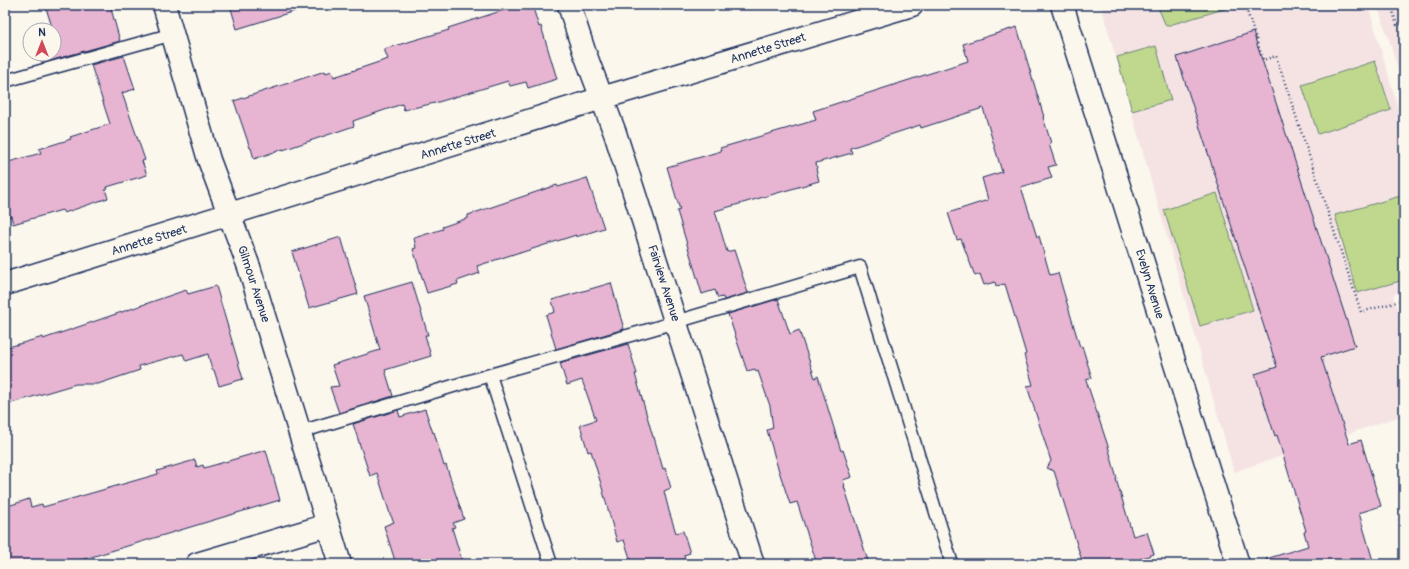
<svg xmlns="http://www.w3.org/2000/svg" width="1409" height="569" font-family="Pangolin,sans-serif">
<style>
.built{fill:#f5e3e4}
.green{fill:#bfd88e;stroke:#6d8476}
.building{fill:#e7b4d1;stroke:#1b2f5e}
.lines{fill:none;stroke-linecap:round;stroke-linejoin:round}
.service-casing{stroke:#1b2f5e;stroke-width:15}
.minor-casing{stroke:#1b2f5e;stroke-width:25}
.tertiary-casing{stroke:#1b2f5e;stroke-width:25}
.path{stroke:#1b2f5e;stroke-width:2.5;stroke-dasharray:1 3;stroke-linecap:butt}
.service{stroke:#fbf7ec;stroke-width:12}
.minor{stroke:#fbf7ec;stroke-width:22}
.tertiary{stroke:#fbf7ec;stroke-width:22}
.labels{text-anchor:middle;stroke-width:3;stroke-linejoin:round;paint-order:stroke}
.street-label{font-size:12px;fill:#1b2f5e;stroke:#fbf7ec}
</style>
<rect width="100%" height="100%" fill="#fbf7ec"/>
<filter id="ink" filterUnits="userSpaceOnUse"><feTurbulence type="fractalNoise" baseFrequency=".025" numOctaves="2"/><feDisplacementMap in="SourceGraphic" scale="8" xChannelSelector="R" yChannelSelector="G"/><feConvolveMatrix kernelMatrix="1 2 1 2 8 2 1 2 1" color-interpolation-filters="sRGB"/></filter>
<g filter="url(#ink)">
<path class="built" d="M1101 5H1368L1404 129V291L1393 295 1404 329V415L1234 472Z
M1377 5H1404V89L1389 40Z"/>
<path class="green" d="M1157 5H1230L1231 7 1166 26Z
M1156 46 1171 100 1132 111 1117 57Z
M1375 61 1391 110 1318 134 1302 85Z
M1217 193 1253 310 1200 326 1164 210Z
M1404 195V280L1357 293 1335 215Z"/>
<path class="building" d="M45 5H110L120 41 42 63 39 54H54V30H53Z
M230 5H297L298 10 237 29Z
M502 5H532L539 27 541 26 557 79 528 88 526 82 510 86 508 81 435 103 404 110 402 104 353 121 354 126 283 150V149L254 159 251 148H250L234 101 325 71 326 73 332 71 334 77 388 59 384 49 449 30 448 28 504 10Z
M1017 27 1044 117H1043L1051 143 1049 144 1056 165 1048 167 1052 178 1021 187 1037 237 1039 236 1050 275 1058 273 1080 347 1082 346 1092 378 1086 380 1108 446 1117 479H1116L1133 536 1147 532 1154 554 1137 560 1138 564H1083L1054 471 1047 468 1051 461 1027 386 1033 385 1024 355 1026 354 1005 284 996 286 995 282 984 285 980 274 975 276 961 239 957 240 948 213 988 200 982 178 1002 172 983 108 921 128 920 125 850 148 852 153 816 163 817 168 816 169 819 181 715 211 727 252 734 250 748 293 724 300 723 297 718 298 715 290 702 294 677 211 680 210 667 167 721 151 720 148 816 120 813 111 968 61 963 44Z
M1253 32 1355 346 1321 357 1349 444 1361 440 1381 506 1359 513 1374 564H1267L1266 559 1308 546 1304 532 1306 531 1277 435 1275 436 1255 374 1277 367 1177 57Z
M124 56 135 89 122 93 145 160 142 161 147 175 107 187 108 189H105L108 198 64 213 62 210 13 224 11 216 5 218V163L41 153 39 149 71 139 70 137 110 124 91 65Z
M587 178 604 228 576 237V235L520 253V252L477 266 480 273 457 281 458 284 427 293 413 249 416 248 414 238 443 229 442 227 468 218V215L557 185 558 187Z
M341 237 358 294 309 308 292 252Z
M412 282 428 335H425L431 356 385 370 393 396 339 413 330 387 339 386 332 365 380 350 364 296Z
M611 283 624 329 556 349 546 315 555 312 552 300Z
M216 286 243 379 219 386 214 370H212L208 354 186 361 183 354 139 366 140 370 98 384H76L5 405V348L43 337V339L186 290 188 294Z
M778 299 790 334 799 330 815 378 818 376 841 451 843 450 852 477 843 480 845 486H844L869 564H817L797 502 790 504 777 465 767 430 773 428 770 406 758 371 756 372 755 369 747 371 728 314Z
M628 344 637 374H635L653 437H654L663 469 665 468 671 488 664 491 669 511 676 533 683 531 690 553 684 555 685 559 670 564H632L624 540 617 542 601 484 591 451 588 452 580 425 596 420 582 380 567 385 560 363Z
M425 409 433 433 434 432 444 466 446 465 464 519 453 523 455 527 452 528 463 564H396L384 526 394 522 390 514 377 473 370 476 353 424 398 410 400 417Z
M266 450 280 500 68 564H5V507L29 499 31 507 42 504 43 507 158 474 157 471 195 460 197 467 203 465 204 468Z"/>
<g class="lines">
<defs>
<path id="service" d="M5 81 173 34
M490 375 551 564
M300 432 490 375 652 329 860 267 952 564"/>
<path id="minor" d="M164 5 209 160 249 267 340 564
M569 5 584 51 615 133 753 564
M1062 5 1238 564
M197 564 328 525"/>
<path id="tertiary" d="M5 284 602 98 912 5"/>
</defs>
<use href="#service" class="service-casing"/>
<use href="#minor" class="minor-casing"/>
<use href="#tertiary" class="tertiary-casing"/>
<path class="path" d="M1245 5 1263 60 1276 56 1361 312 1404 300
M1391 5 1397 25 1404 23"/>
<use href="#service" class="service"/>
<use href="#minor" class="minor"/>
<use href="#tertiary" class="tertiary"/>
</g>
</g>
<g class="labels">
<g class="street-label">
<text transform="translate(768 48) rotate(-17)" y="4">Annette Street</text>
<text transform="translate(458 144) rotate(-17)" y="4">Annette Street</text>
<text transform="translate(149 240) rotate(-17)" y="4">Annette Street</text>
<text transform="translate(664 283) rotate(72)" y="4">Fairview Avenue</text>
<text transform="translate(254 284) rotate(72)" y="4">Gilmour Avenue</text>
<text transform="translate(1150 284) rotate(73)" y="4">Evelyn Avenue</text>
</g>
</g>
<rect width="1409" height="569" fill="none" stroke="#fbf7ec" stroke-width="20"/>
<rect x="10" y="10" width="1389" height="549" fill="none" stroke="#1b2f5e" stroke-width="1.5" filter="url(#ink)"/>
<g transform="translate(42 42)"><circle r="19" fill="#fbf7ec" stroke="#a1a7b3"/>
<path d="M0-3L7 15L0 10L-7 15Z" fill="#d1495b"/>
<text y="-6" font-size="11" font-weight="bold" text-anchor="middle" fill="#1b2f5e">N</text>
</g>
</svg>
